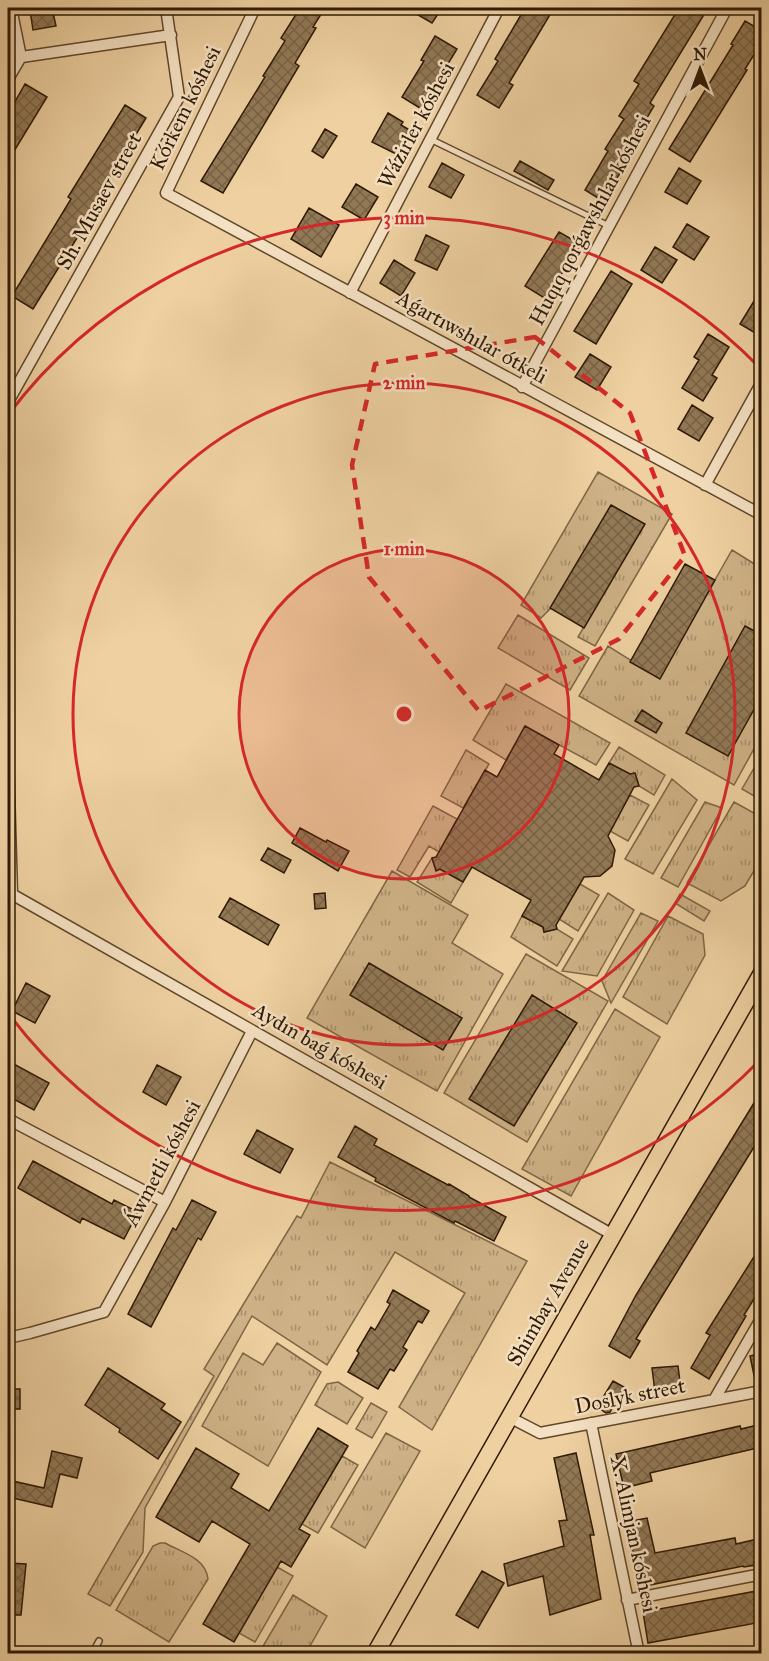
<svg xmlns="http://www.w3.org/2000/svg" width="769" height="1661" font-family="'IM FELL Great Primer',serif">
<style>
.grass{fill:url(#grass-tufts);stroke:#7e6645;stroke-width:1.5}
.building{fill:url(#building-cross-hatch);stroke:#2f1a04;stroke-width:1.5}
.lines{fill:none;stroke-linecap:round;stroke-linejoin:round}
.service-casing{stroke:#5f482b;stroke-width:8}
.minor-casing{stroke:#5f482b;stroke-width:13}
.primary-casing{stroke:#2f1a04;stroke-width:19}
.service{stroke:#f4e0c2;stroke-width:5}
.minor{stroke:#f4e0c2;stroke-width:10}
.primary{stroke:#eed0a1;stroke-width:16}
.marked{fill:none;stroke:#d62828;stroke-width:4.5;stroke-dasharray:12 8;stroke-linejoin:round}
.ring{fill:none;stroke:#d62828;stroke-width:3}
.labels{text-anchor:middle;stroke-width:5;stroke-linejoin:round;paint-order:stroke}
.street-label{font-size:21px;fill:#2f1a04;stroke:#f4e0c2}
.centre{fill:#d62828;stroke:#f4e0c2;stroke-width:3}
.ring-label{font-size:18px;text-anchor:middle;font-weight:bold;fill:#d62828;stroke:#f4e0c2;stroke-width:5;stroke-linejoin:round;paint-order:stroke}
</style>
<defs>
<pattern id="grass-tufts" width="24" height="20" patternUnits="userSpaceOnUse" patternTransform="scale(1.5)"><rect width="24" height="20" fill="#ceb186"/><path d="M3 7l-1-3M5 7V3M7 7l1-3M15 17l-1-3M17 17v-4M19 17l1-3" fill="none" stroke="#a88f6b"/></pattern>
<pattern id="building-cross-hatch" width="8" height="8" patternUnits="userSpaceOnUse" patternTransform="scale(1.5)"><rect width="8" height="8" fill="#927956"/><path d="M0 0l8 8M0 8l8-8" fill="none" stroke="#786245"/></pattern>
</defs>
<rect width="100%" height="100%" fill="#eed0a1"/>
<filter id="stains"><feTurbulence type="fractalNoise" baseFrequency=".00333" numOctaves="4"/><feColorMatrix values="0 0 0 0 .2 0 0 0 0 .09 0 0 0 0 .02 0 0 0 .5 -.17"/></filter>
<radialGradient id="worn" r=".72"><stop offset=".6" stop-color="#630" stop-opacity="0"/><stop offset="1" stop-color="#630" stop-opacity=".3"/></radialGradient>
<path class="grass" d="M598 472 672 514 595 646 578 637 584 627 551 608 541 618 521 605Z
M732 550 761 568V736L734 785 579 696 608 646 659 678Z
M518 615 589 658 570 690 498 648Z
M506 684 610 743 596 765 525 726 506 760 473 740Z
M619 747 665 775 654 795 639 786 635 773 630 774 609 763Z
M466 750 489 764 463 808 441 796Z
M761 756V800L742 789Z
M672 779 697 800 653 874 625 859Z
M630 795 649 805 628 841 610 831Z
M705 802 722 808 678 887 661 878Z
M734 802 761 817V859L745 886 721 901 687 883Z
M433 806 457 819 439 852 429 846 410 877 397 870Z
M432 858 436 870 440 869 463 882 451 903 417 882Z
M392 871 468 915 452 943 503 974 437 1091 307 1018Z
M580 884 599 895 578 931 559 919Z
M608 893 634 910 597 976 562 971Z
M680 894 710 911 704 921 675 903Z
M641 913 658 921 611 1003 602 981Z
M522 916 543 927 544 932 557 929 573 939 557 966 511 937Z
M668 916 703 934 705 955 667 1024 623 997Z
M526 954 608 1001 527 1142 444 1093Z
M615 1009 660 1037 571 1196 522 1169Z
M330 1162 527 1261 432 1430 399 1407 465 1293 395 1252 327 1365 252 1316 145 1508 143 1552 110 1606 88 1594 214 1376 204 1369 297 1216 301 1218Z
M277 1343 321 1372 268 1466 202 1426 243 1353 263 1365Z
M338 1382 363 1398 347 1424 315 1405 327 1384Z
M371 1403 387 1412 372 1438 356 1429Z
M386 1433 420 1451 365 1548 331 1527Z
M342 1456 358 1465 318 1533 302 1524Z
M160 1543H165C181 1552 206 1558 208 1579L169 1642 116 1610 153 1546Z
M277 1567 293 1576 255 1642 239 1633Z
M293 1595 327 1616 306 1653H259Z"/>
<path class="building" d="M42 8H52L56 26 33 30 30 10Z
M300 8H325L313 27 316 28 295 63 299 66 223 193 201 181 265 77 263 76 285 41 281 38Z
M406 8H442L432 23Z
M525 8H554L509 83 513 85 499 108 477 95 498 61 495 59Z
M679 8H708L650 103 654 106 636 136 641 139 617 178 620 179 606 203 585 190 608 151 605 149 624 119 619 116 639 84 634 81Z
M745 21 762 31V42L745 69 747 70 690 162 669 149 733 45 731 44Z
M435 36 457 49 435 85 437 87 423 110 402 97 424 61 421 60Z
M25 84 47 97 8 161V114Z
M125 105 146 118 87 215 90 217 33 309 12 296 71 199 68 197Z
M388 113 403 122 401 125 413 132 400 156 372 142Z
M325 129 337 136 323 158 312 151Z
M520 161 554 180 548 190 514 171Z
M442 163 464 175 451 198 429 187Z
M679 168 701 181 687 204 665 192Z
M356 184 378 197 364 220 342 207Z
M309 208 339 225 321 257 291 239Z
M687 224 709 237 694 260 673 247Z
M559 232 580 244 546 299 525 286Z
M426 235 449 246 437 270 415 260Z
M655 247 677 260 662 283 641 270Z
M394 260 415 273 401 296 380 283Z
M611 271 632 284 596 344 574 331Z
M762 288V337L740 324Z
M708 334 729 347 712 375 717 378 703 401 682 388 699 360 694 357Z
M590 354 611 367 597 390 575 377Z
M692 405 713 418 699 441 678 429Z
M611 505 645 524 584 628 550 608Z
M685 564 715 580 660 679 630 662Z
M745 626 762 635V695L728 756 686 733Z
M642 710 662 723 656 733 635 721Z
M525 726 559 745 554 754 599 780 609 763 630 774 635 773 639 786 634 787 608 836 615 850 612 866 600 876 584 877 556 925 557 929 544 932 543 927 522 916 531 900 472 867 463 882 440 869 436 871 432 858 436 857 485 770 497 777Z
M300 828 326 842 327 840 349 851 338 871 292 843Z
M268 848 291 860 284 873 261 860Z
M325 893 326 908 315 909 314 894Z
M230 898 279 925 268 945 219 917Z
M369 963 462 1018 443 1050 350 995Z
M26 983 50 996 35 1023 12 1011Z
M532 995 577 1023 514 1126 469 1099Z
M8 1061 49 1083 34 1110 8 1096Z
M157 1065 181 1077 166 1105 143 1092Z
M762 1090V1134L656 1306 636 1339 640 1341 630 1358 609 1346 636 1295Z
M355 1126 377 1139 374 1145 448 1185 449 1184 469 1196V1197L506 1217 494 1241 455 1221 454 1223 375 1181 376 1178 338 1157Z
M257 1130 293 1149 280 1173 244 1154Z
M33 1161 112 1204 114 1200 138 1212 124 1239 82 1218 80 1223 18 1188Z
M192 1200 216 1212 201 1240 198 1238 151 1327 128 1314 173 1228 176 1230Z
M762 1244V1286L744 1315 746 1316 709 1379 691 1368 710 1335 706 1333Z
M393 1290 429 1311 422 1323 418 1321 403 1347 407 1350 394 1371 390 1369 378 1389 348 1372 359 1353 357 1351 371 1327 375 1330 390 1304 387 1302Z
M762 1353V1384L756 1385 750 1356Z
M678 1366 681 1390 655 1392 652 1368Z
M108 1368 165 1404 161 1409 181 1422 158 1459 119 1432 120 1429 85 1405Z
M613 1381 624 1387 610 1412 606 1413 597 1407Z
M8 1389H20V1409H8Z
M762 1424V1447L650 1473 652 1481 624 1488 616 1454 740 1426 741 1429Z
M318 1428 348 1446 299 1529 310 1535 291 1567 281 1561 234 1642 203 1624 250 1544 212 1521 199 1542 156 1517 196 1448 239 1474 231 1488 269 1511Z
M52 1451 82 1458 77 1478 60 1474 52 1507 8 1497V1480L44 1488Z
M576 1453 594 1535H590L601 1599 550 1615 543 1576 508 1586 504 1564 564 1546 559 1521 567 1520 554 1458Z
M647 1518 655 1553 735 1538 736 1544 762 1538V1564L744 1567 743 1566 640 1587 626 1522Z
M8 1563 26 1564 21 1615H8Z
M482 1571 504 1583 478 1628 456 1615Z
M762 1590V1622L648 1643 643 1612Z"/>
<g class="lines">
<defs>
<path id="service" d="M430 139 609 226
M92 1654 99 1641"/>
<path id="minor" d="M255 8 166 193 762 515
M8 59 171 35
M8 79 21 57 11 8
M350 293 499 8
M522 387 727 8
M8 402 179 97 166 8
M705 485 762 382
M8 755 12 894 8 900
M8 892 613 1235
M8 1119 165 1202
M8 1338 30 1333 104 1312 165 1202 252 1031
M714 1400 762 1317
M509 1417 540 1433 762 1391
M591 1423 639 1654
M627 1600 762 1574"/>
<path id="primary" d="M375 1654 762 973"/>
</defs>
<use href="#service" class="service-casing"/>
<use href="#minor" class="minor-casing"/>
<use href="#primary" class="primary-casing"/>
<use href="#service" class="service"/>
<use href="#minor" class="minor"/>
<use href="#primary" class="primary"/>
</g>
<path class="marked" d="M535 337 630 413 685 556 619 639 479 711 369 577 352 465 375 364Z"/>
<circle cx="404" cy="714" r="165" fill="#d62828" fill-opacity=".12"/>
<g class="ring">
<circle cx="404" cy="714" r="165"/>
<circle cx="404" cy="714" r="331"/>
<path d="M761 1059A496 496 0 0 1 8 1013M8 415A496 496 0 0 1 761 369"/>
</g>
<g class="labels">
<g class="street-label">
<text transform="translate(185 108) rotate(-64)" y="7">Kórkem kóshesi</text>
<text transform="translate(416 125) rotate(-62)" y="7">Wázirler kóshesi</text>
<text transform="translate(99 201) rotate(-61)" y="7">Sh. Musaev street</text>
<text transform="translate(590 220) rotate(-62)" y="7">Huqıq qorǵawshılar kóshesi</text>
<text transform="translate(472 337) rotate(29)" y="7">Aǵartıwshılar ótkeli</text>
<text transform="translate(320 1046) rotate(30)" y="7">Aydın baǵ kóshesi</text>
<text transform="translate(162 1163) rotate(-62)" y="7">Áwmetli kóshesi</text>
<text transform="translate(548 1302) rotate(-60)" y="7">Shimbay Avenue</text>
<text transform="translate(630 1396) rotate(-11)" y="7">Doslyk street</text>
<text transform="translate(634 1534) rotate(78)" y="7">X. Alimjan kóshesi</text>
</g>
</g>
<circle cx="404" cy="714" r="9" class="centre"/>
<g class="ring-label">
<text x="404" y="224">3 min</text>
<text x="404" y="389">2 min</text>
<text x="404" y="555">1 min</text>
</g>
<rect width="769" height="1661" fill="none" stroke="#eed0a1" stroke-width="30"/>
<rect x="9" y="9" width="751" height="1643" fill="none" stroke="#2f1a04" stroke-width="3"/>
<rect x="15" y="15" width="739" height="1631" fill="none" stroke="#2f1a04" stroke-width="1.5"/>
<g transform="translate(700 69)" stroke="#f4e0c2" stroke-width="4.5" paint-order="stroke">
<path d="M0-4.5L10 22L0 15L-10 22Z" fill="#2f1a04"/>
<text y="-9" font-size="16" font-weight="bold" text-anchor="middle" fill="#2f1a04">N</text>
</g>
<rect width="100%" height="100%" filter="url(#stains)"/>
<rect width="100%" height="100%" fill="url(#worn)"/>
</svg>
